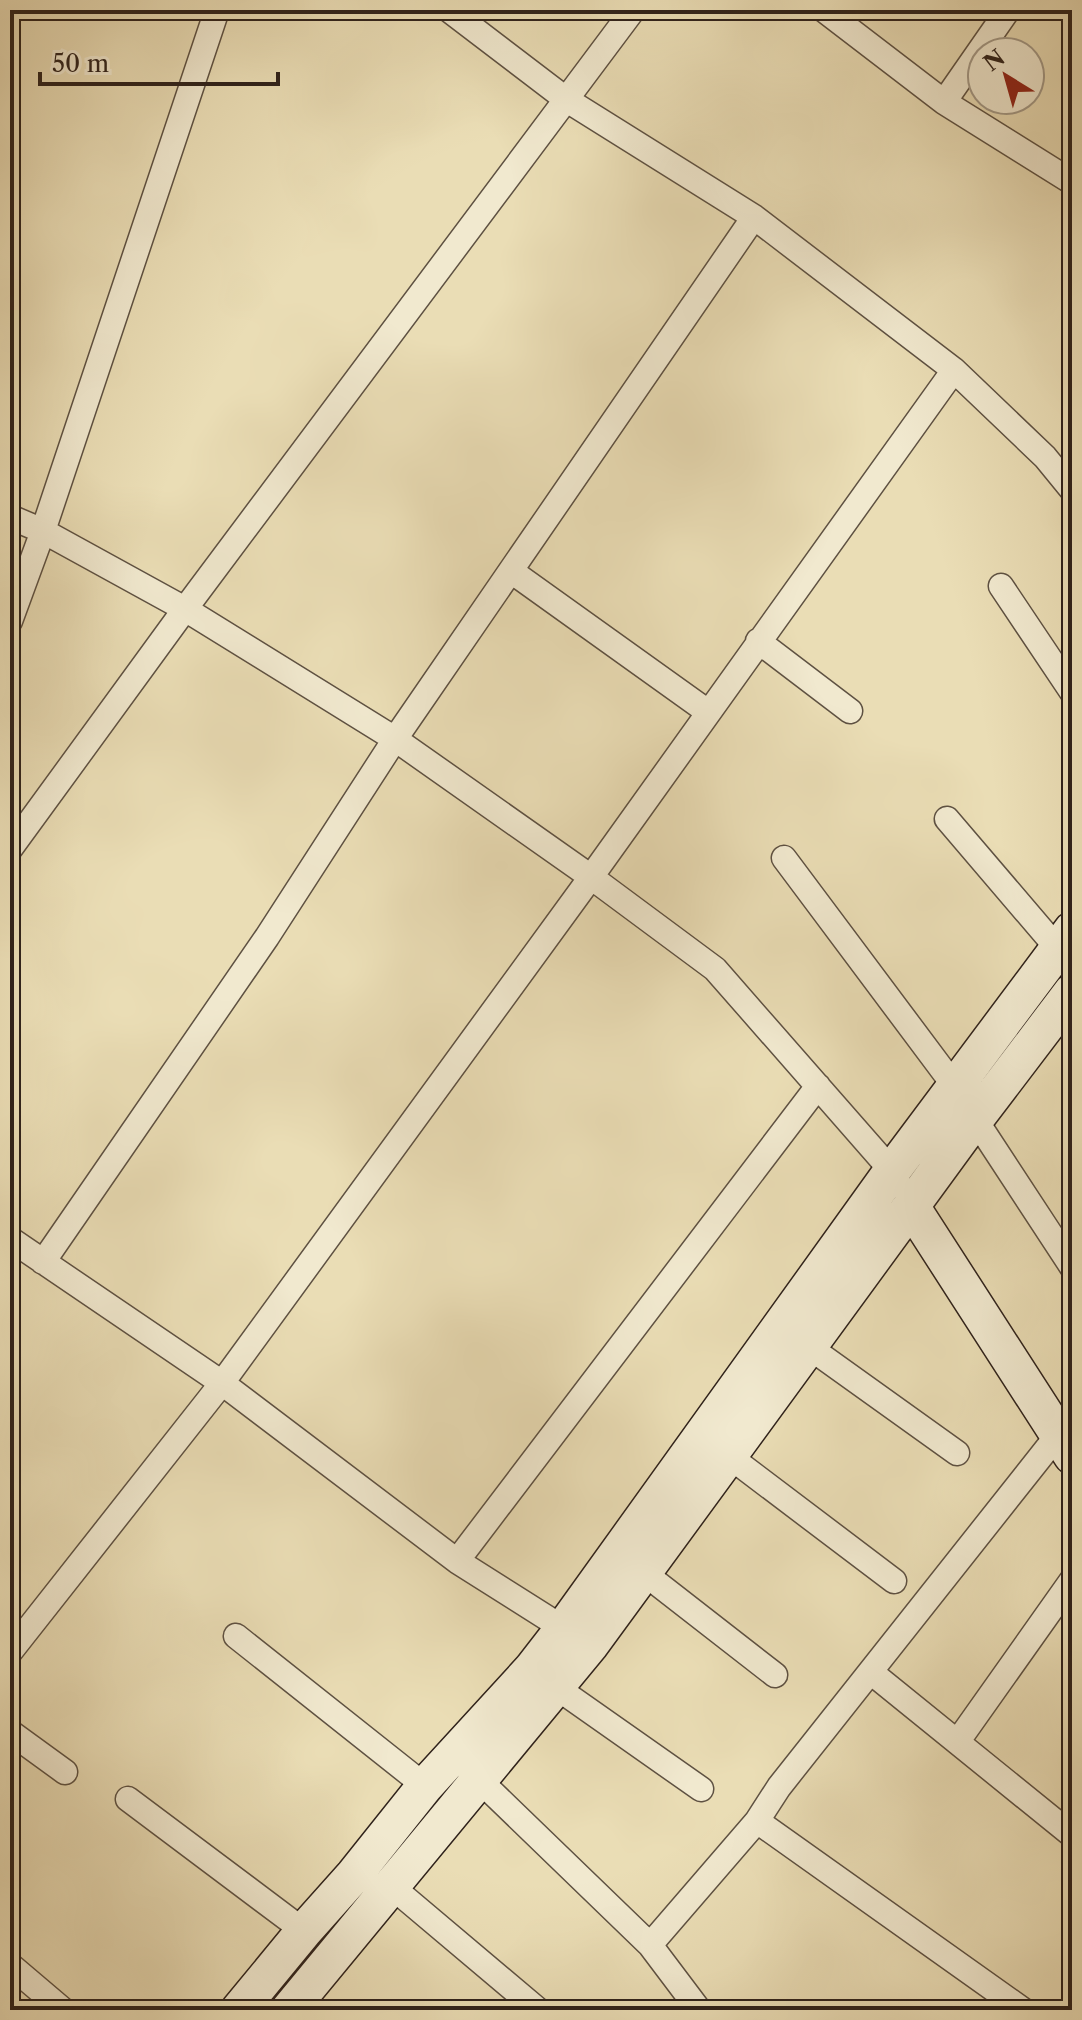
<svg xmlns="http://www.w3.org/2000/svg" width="1082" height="2020" font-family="'Libre Caslon Text',serif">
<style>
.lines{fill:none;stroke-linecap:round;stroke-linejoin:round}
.street-casing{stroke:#5e5142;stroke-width:27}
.secondary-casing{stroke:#2f221b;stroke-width:39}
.street{stroke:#f1e9cf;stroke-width:24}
.secondary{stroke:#f1e9cf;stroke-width:36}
</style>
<rect width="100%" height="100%" fill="#eaddb5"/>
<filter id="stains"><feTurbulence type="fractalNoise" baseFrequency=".0025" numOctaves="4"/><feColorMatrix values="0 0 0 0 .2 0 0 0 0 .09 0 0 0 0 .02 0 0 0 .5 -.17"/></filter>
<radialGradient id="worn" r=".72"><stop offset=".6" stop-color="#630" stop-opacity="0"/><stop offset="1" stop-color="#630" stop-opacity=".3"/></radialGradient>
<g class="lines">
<defs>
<path id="street" d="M217 10 43 531 185 609 395 739 591 877 715 969 892 1171 898 1182
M824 10 944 102 1008 10
M944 102 1072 182
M954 370 1045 457 1072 490
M10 517 43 531 10 621
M511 571 708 712
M1001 586 1072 692
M758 641 850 711
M947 819 1058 949
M10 849 185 609 633 10
M784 858 956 1088
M975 1119 1072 1267
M10 1239 222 1383 457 1561 574 1635
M43 1262 267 937 395 739 754 217
M809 1347 957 1453
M717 1447 894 1581
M457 1561 818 1086
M644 1573 775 1675
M236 1636 425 1786
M10 1652 222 1383 591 877 954 370 754 217 567 100 449 10
M872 1673 1072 1835
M543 1678 701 1789
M10 1732 65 1772
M958 1741 1072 1580
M469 1770 650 1945 699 2010
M128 1799 304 1931
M757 1821 1023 2010
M391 1886 538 2010
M650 1945 757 1821 779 1787 1057 1436
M10 1965 63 2010"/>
<path id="secondary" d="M911 1206 1072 1456
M239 2010 304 1931 354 1875 425 1786 532 1669 563 1629 892 1171 1072 930
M289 2010 591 1644 961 1138 1072 992"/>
</defs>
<use href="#street" class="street-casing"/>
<use href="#secondary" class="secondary-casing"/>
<use href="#street" class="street"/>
<use href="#secondary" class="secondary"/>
</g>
<rect width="1082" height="2020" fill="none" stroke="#eaddb5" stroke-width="40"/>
<rect x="12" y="12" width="1058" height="1996" fill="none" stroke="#2f221b" stroke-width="4"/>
<rect x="20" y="20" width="1042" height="1980" fill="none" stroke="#2f221b" stroke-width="2"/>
<g transform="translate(1006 76) rotate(323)"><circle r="38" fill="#f1e9cf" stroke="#a39987" stroke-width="2"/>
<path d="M0-6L14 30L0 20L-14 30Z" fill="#8f2418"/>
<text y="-12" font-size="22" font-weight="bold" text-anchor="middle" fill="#2f221b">N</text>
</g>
<path d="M40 72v12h238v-12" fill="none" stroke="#2f221b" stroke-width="4"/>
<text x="52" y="72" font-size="24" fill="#2f221b" stroke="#f1e9cf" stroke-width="6" paint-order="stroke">50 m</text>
<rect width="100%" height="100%" filter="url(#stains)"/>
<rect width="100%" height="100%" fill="url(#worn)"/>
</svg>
